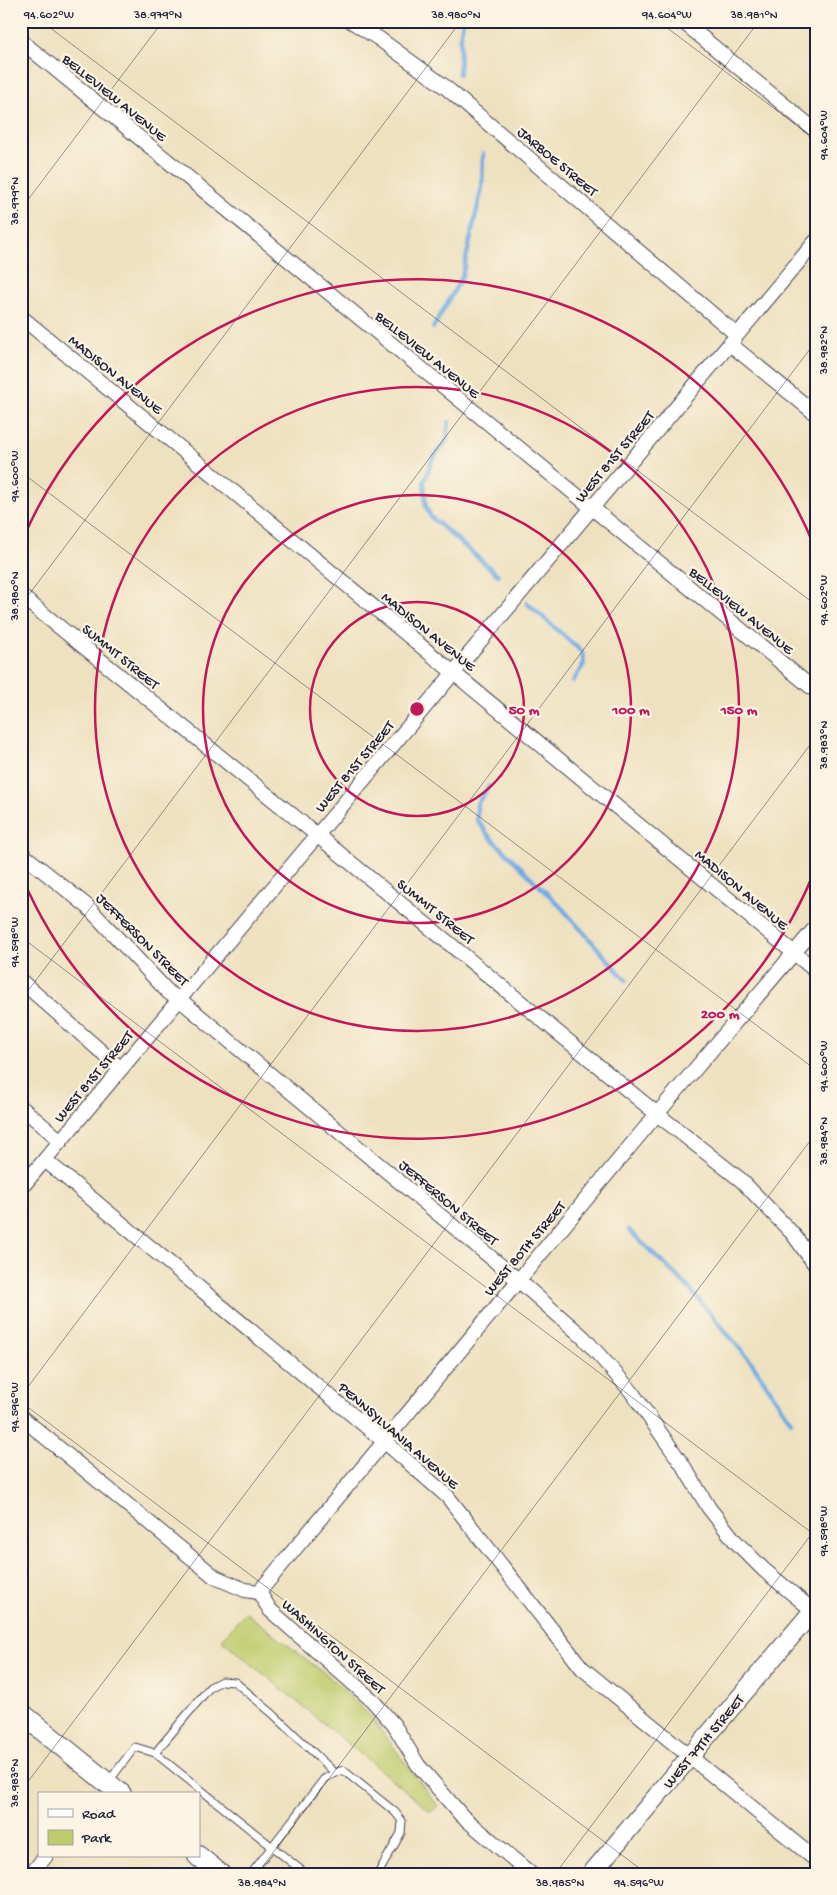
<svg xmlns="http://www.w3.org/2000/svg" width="837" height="1895" font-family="'Gochi Hand',sans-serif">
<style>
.green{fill:#bfcc6e;stroke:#707754}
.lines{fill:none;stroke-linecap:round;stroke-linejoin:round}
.stream{stroke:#73ace3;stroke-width:4.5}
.service-casing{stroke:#413f4f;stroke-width:9}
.minor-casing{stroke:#413f4f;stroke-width:16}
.tertiary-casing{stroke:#413f4f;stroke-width:20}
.secondary-casing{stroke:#413f4f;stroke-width:22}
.service{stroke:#fff;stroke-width:7}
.minor{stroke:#fff;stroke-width:14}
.tertiary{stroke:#fff;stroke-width:18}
.secondary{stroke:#fff;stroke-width:20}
.ticks{fill:none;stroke:#22223b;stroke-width:1;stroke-opacity:0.45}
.ring{fill:none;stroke:#c2185b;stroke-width:2.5}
.labels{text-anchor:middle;stroke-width:4.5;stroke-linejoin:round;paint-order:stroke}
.street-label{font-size:15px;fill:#22223b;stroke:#fcf5e5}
.centre{fill:#c2185b;stroke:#fcf5e5;stroke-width:2.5}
.ring-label{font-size:15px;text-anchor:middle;font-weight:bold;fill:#c2185b;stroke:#fcf5e5;stroke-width:4.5;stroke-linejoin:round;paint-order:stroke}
.neatline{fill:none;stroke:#22223b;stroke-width:2}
.ticks-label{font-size:12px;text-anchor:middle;fill:#22223b}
</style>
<rect width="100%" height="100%" fill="#fcf5e5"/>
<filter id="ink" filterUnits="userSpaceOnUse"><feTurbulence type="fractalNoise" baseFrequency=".02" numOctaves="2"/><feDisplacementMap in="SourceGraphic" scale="10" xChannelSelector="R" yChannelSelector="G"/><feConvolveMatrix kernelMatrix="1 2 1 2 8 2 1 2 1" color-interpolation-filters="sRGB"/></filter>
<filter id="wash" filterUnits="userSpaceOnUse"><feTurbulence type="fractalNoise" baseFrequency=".0096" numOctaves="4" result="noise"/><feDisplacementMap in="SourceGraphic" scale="20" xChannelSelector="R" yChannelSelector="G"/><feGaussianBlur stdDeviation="1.12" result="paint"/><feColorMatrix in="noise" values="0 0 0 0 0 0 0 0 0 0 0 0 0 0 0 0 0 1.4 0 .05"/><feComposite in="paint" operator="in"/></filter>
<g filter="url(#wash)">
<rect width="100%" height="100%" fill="#eee1c0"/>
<path class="green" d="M245 1612 334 1681 370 1716 438 1806 431 1812 222 1640Z"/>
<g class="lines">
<path class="stream" d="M459 74 461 32 463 21
M433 328 462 277 482 187 483 154
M449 422 446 442 433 458 424 482 426 507 431 517 498 575
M527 603 582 652 584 664 573 681
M489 786 477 804V820L489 836 560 906 626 980
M629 1230 689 1288 752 1363 791 1421"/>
</g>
</g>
<g filter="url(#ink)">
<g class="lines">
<defs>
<path id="service" d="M155 1753 210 1687 222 1681 235 1682 273 1714 335 1773
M109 1781 135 1747 155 1753 306 1874
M251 1874 324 1779 335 1773 343 1770 395 1812 402 1821 401 1833 379 1872"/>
<path id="minor" d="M351 21 378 38 444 86 737 335
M682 21 816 131
M21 41 816 691
M21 317 816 971
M730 344 816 414
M21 596 317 835 657 1114 741 1180 793 1234 816 1266
M21 853 87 906 169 993 179 999 518 1280 583 1337 631 1391 684 1467 709 1508 735 1541 764 1570 816 1613
M21 981 121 1069
M21 1107 61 1141
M45 1160 385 1442 447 1496 582 1668 816 1860
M21 1188 816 241
M21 1417 215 1577 245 1590 259 1592 270 1610 372 1700 394 1725 418 1765 462 1816 531 1874
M259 1592 657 1114 816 927
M31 1874 46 1856"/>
<path id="tertiary" d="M591 1874 816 1607"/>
<path id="secondary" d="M21 1713 121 1794
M198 1856 220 1874"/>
</defs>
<use href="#service" class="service-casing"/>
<use href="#minor" class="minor-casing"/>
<use href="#tertiary" class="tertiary-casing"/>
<use href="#secondary" class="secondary-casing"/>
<use href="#service" class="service"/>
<use href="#minor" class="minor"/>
<use href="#tertiary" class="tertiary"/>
<use href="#secondary" class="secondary"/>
</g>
</g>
<path class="ticks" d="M41 21 816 605M658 21 816 140M21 209 163 21M21 472 816 1070M21 605 461 21M21 937 816 1536M21 1000 759 21M21 1396 816 341M21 1402 647 1874M21 1791 816 737M21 1868 29 1874M257 1874 816 1133M555 1874 816 1528"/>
<g class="ring">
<circle cx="417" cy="709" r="107"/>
<circle cx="417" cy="709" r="214"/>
<circle cx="417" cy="709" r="322"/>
<path d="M815 870A429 429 0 0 1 22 877M22 541A429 429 0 0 1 815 548"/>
</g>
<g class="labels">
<g class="street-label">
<text transform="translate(115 97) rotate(39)" y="5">BELLEVIEW AVENUE</text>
<text transform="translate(558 161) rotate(40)" y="5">JARBOE STREET</text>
<text transform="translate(428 354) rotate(39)" y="5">BELLEVIEW AVENUE</text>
<text transform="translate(116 374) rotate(39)" y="5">MADISON AVENUE</text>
<text transform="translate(614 456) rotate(-50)" y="5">WEST 81ST STREET</text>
<text transform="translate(742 610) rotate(39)" y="5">BELLEVIEW AVENUE</text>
<text transform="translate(429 631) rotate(39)" y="5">MADISON AVENUE</text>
<text transform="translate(121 656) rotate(39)" y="5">SUMMIT STREET</text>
<text transform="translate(354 766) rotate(-50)" y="5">WEST 81ST STREET</text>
<text transform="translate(742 889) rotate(40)" y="5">MADISON AVENUE</text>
<text transform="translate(436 911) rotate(39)" y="5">SUMMIT STREET</text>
<text transform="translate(143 939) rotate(45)" y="5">JEFFERSON STREET</text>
<text transform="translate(93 1076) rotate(-50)" y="5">WEST 81ST STREET</text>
<text transform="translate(449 1202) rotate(40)" y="5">JEFFERSON STREET</text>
<text transform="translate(524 1248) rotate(-50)" y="5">WEST 80TH STREET</text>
<text transform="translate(399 1435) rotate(41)" y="5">PENNSYLVANIA AVENUE</text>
<text transform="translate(334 1646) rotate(42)" y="5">WASHINGTON STREET</text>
<text transform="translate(703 1741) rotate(-50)" y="5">WEST 79TH STREET</text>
</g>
</g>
<circle cx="417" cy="709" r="8" class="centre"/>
<g class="ring-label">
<text x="524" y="714">50 m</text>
<text x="631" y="714">100 m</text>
<text x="739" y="714">150 m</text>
<text x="720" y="1018">200 m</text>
</g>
<rect width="837" height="1895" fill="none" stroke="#fcf5e5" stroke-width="55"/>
<rect x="38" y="1792" width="162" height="65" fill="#fcf5e5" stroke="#a5a1a1"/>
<rect x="48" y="1809" width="25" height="8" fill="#ffffff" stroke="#a5a1a1"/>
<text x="82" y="1818" font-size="15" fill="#22223b">Road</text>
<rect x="48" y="1830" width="25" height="15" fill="#bfcc6e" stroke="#a5a1a1"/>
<text x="82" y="1842" font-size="15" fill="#22223b">Park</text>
<rect x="28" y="28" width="782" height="1840" class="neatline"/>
<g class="ticks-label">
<text x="49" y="18">94.602°W</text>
<text x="158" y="18">38.979°N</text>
<text x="456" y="18">38.980°N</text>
<text x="667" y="18">94.604°W</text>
<text x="754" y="18">38.981°N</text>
<text transform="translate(823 135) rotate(-90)" y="4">94.604°W</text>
<text transform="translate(14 201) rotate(-90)" y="4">38.979°N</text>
<text transform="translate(823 350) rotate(-90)" y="4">38.982°N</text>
<text transform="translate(14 476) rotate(-90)" y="4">94.600°W</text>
<text transform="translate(14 596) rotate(-90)" y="4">38.980°N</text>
<text transform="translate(823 600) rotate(-90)" y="4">94.602°W</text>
<text transform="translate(823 745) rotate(-90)" y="4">38.983°N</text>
<text transform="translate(14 942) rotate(-90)" y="4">94.598°W</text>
<text transform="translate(823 1066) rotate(-90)" y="4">94.600°W</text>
<text transform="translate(823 1141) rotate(-90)" y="4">38.984°N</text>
<text transform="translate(14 1407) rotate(-90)" y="4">94.596°W</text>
<text transform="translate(823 1531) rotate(-90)" y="4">94.598°W</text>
<text transform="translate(14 1783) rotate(-90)" y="4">38.983°N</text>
<text x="262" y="1886">38.984°N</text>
<text x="560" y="1886">38.985°N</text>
<text x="639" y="1886">94.596°W</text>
</g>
</svg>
